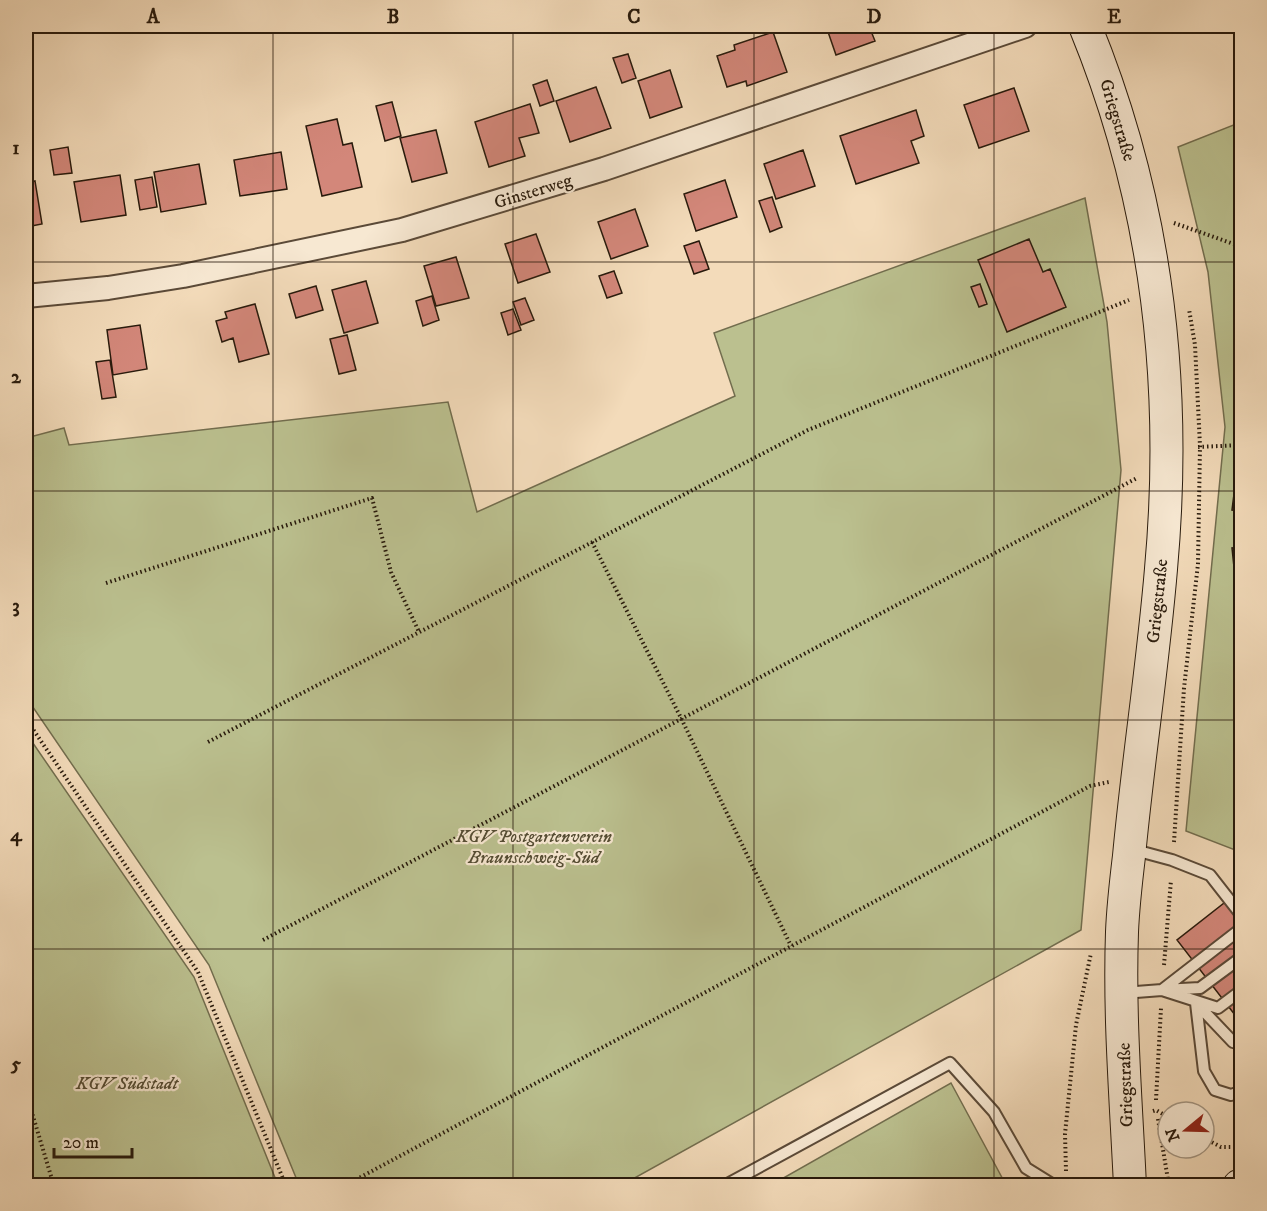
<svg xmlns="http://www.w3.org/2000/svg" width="1267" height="1211" font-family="'IM FELL DW Pica',serif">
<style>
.green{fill:#bbc08f;stroke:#726d4e;stroke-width:1.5}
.building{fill:#d3877a;stroke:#281a0c;stroke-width:1.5}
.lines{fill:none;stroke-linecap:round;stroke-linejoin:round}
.lane-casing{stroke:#5b4a38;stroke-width:14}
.street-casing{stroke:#5b4a38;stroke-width:26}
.secondary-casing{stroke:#281a0c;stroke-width:34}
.path{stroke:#281a0c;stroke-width:4;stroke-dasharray:1.5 3;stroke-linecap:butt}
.lane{stroke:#f7e8d2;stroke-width:10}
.street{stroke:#f7e8d2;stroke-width:22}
.secondary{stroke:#f7e8d2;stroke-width:32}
.grid{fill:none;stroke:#281a0c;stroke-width:1.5;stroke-opacity:0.55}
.labels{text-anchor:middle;stroke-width:4.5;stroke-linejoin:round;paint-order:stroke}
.street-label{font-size:18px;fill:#281a0c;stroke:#f7e8d2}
.park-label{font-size:18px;font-style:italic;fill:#544c33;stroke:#f7e8d2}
.neatline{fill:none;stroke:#281a0c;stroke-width:2}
.grid-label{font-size:20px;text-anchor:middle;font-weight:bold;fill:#281a0c}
</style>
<rect width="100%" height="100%" fill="#f3dbba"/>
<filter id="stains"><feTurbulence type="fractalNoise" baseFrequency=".00333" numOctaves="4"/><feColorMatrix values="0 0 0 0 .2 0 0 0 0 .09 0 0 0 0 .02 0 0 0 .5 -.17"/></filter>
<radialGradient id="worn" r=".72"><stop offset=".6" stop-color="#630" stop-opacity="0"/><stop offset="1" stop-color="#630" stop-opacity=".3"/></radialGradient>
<path class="green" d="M1241 122V856L1238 851 1186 831 1225 427 1208 272 1178 147Z
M1085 198 1107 322 1121 470 1081 930 622 1185H299L209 965 26 697V438L64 428 69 445 448 402 477 512 735 396 714 333Z
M26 733 194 977 278 1185H26Z
M951 1083 1006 1185H771Z"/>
<path class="building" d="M826 26H869L875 41 836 55Z
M773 32 787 72 747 86 746 81 727 87 717 56 735 50 734 45Z
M628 54 636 78 622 83 613 58Z
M670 70 682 107 650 118 638 81Z
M547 80 554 101 540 106 533 85Z
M596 87 611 128 570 142 556 101Z
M1014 88 1029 131 979 148 964 105Z
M392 102 401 136 385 141 376 106Z
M530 104 539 133 519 138 525 156 489 167 475 122Z
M916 110 924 136 911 141 919 163 856 184 840 136Z
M337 119 343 145 352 143 362 187 322 196 306 126Z
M436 130 447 173 412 182 400 138Z
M68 147 72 173 54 175 50 150Z
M803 150 815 186 776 199 764 164Z
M281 152 287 189 240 196 234 160Z
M199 164 206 204 161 212 154 172Z
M120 175 126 215 81 222 74 182Z
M152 177 157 207 140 210 135 180Z
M725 180 737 217 696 231 684 194Z
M35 181 42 224 26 227V183Z
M772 197 782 227 770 232 759 201Z
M635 209 648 246 611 259 598 222Z
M536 234 550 272 518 283 505 244Z
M1029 239 1043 272 1050 269 1066 307 1007 332 978 260Z
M699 241 709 269 694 274 684 246Z
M456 257 469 298 436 306 424 266Z
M614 271 622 293 607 298 599 276Z
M366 281 378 323 344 333 332 290Z
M980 284 987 304 979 307 971 287Z
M316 286 323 310 296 318 289 294Z
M432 296 439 320 423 326 416 301Z
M525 298 534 320 521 325 513 302Z
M255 304 269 354 239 362 233 338 222 342 216 321 227 318 225 312Z
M513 309 521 330 508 335 501 313Z
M140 325 147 369 113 375 107 330Z
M347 335 356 370 339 374 330 339Z
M110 360 116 397 102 399 96 362Z
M1234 494 1242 495V511L1232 510Z
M1242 547V576L1235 577 1232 548Z
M1233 896 1242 907V1010L1235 1015 1177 940Z"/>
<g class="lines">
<defs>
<path id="lane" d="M1131 849 1172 860 1210 875 1242 916
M1242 957 1200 988 1162 990 1218 1008 1242 990
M1123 993 1162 990 1242 928
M1242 1035 1233 1042 1196 1003 1204 1071 1215 1090 1231 1095 1242 1091
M724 1186 950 1063 994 1112 1026 1168 1055 1186"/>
<path id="street" d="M26 296 108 288 183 276 402 230 604 169 1025 26"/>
<path id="secondary" d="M1085 26C1156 199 1178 382 1161 569 1153 665 1138 760 1129 856 1126 881 1123 907 1122 932 1119 1016 1126 1101 1130 1186
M1239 1186 1242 1185"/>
</defs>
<use href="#lane" class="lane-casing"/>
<use href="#street" class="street-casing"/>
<use href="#secondary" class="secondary-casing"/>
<path class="path" d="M1174 223 1242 247
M1198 447 1242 445
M592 542 681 718 791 946
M106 583 372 498 391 572 419 632
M26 719 198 972 286 1186
M208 742 808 430 1129 300
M1174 842 1184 688 1198 564 1200 446 1195 345 1189 309
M263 940 1137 478
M1164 965 1171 880
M26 1093 54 1186
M1156 1100 1161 1008
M1153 1111 1156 1110 1168 1117
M1158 1119 1169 1186
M1204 1138 1221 1147H1242
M1066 1171 1065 1134 1076 1025 1091 953
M344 1186 1090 786 1109 782"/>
<use href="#lane" class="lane"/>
<use href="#street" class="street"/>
<use href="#secondary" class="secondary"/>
</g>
<path class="grid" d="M273 26V1186M513 26V1186M754 26V1186M994 26V1186M26 262H1242M26 491H1242M26 720H1242M26 949H1242"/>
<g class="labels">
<g class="street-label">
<text transform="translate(1118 120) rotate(73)" y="6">Griegstraße</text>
<text transform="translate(533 191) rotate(-17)" y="6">Ginsterweg</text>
<text transform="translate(1157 601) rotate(-84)" y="6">Griegstraße</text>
<text transform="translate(1125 1085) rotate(-92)" y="6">Griegstraße</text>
</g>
<g class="park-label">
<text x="534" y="842">KGV Postgartenverein<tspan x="534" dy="21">Braunschweig-Süd</tspan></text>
<text x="127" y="1089">KGV Südstadt</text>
</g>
</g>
<rect width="1267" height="1211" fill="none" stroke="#f3dbba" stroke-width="66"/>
<g transform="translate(1186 1130) rotate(251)"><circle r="28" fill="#f7e8d2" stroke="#a49683" stroke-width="1.5"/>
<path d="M0-4.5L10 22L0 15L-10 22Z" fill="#8f2418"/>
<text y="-9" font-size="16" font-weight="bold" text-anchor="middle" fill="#281a0c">N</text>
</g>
<path d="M54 1148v9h78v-9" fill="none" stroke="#281a0c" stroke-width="3"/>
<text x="63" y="1148" font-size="18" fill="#281a0c" stroke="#f7e8d2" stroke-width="4.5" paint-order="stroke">20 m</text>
<rect x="33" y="33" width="1201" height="1145" class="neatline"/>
<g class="grid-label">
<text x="153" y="23">A</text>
<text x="393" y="23">B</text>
<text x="634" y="23">C</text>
<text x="874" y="23">D</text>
<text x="1114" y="23">E</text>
<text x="16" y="154">1</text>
<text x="16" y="383">2</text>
<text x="16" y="612">3</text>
<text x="16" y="841">4</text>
<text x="16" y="1070">5</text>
</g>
<rect width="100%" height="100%" filter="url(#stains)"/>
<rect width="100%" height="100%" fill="url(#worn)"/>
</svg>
